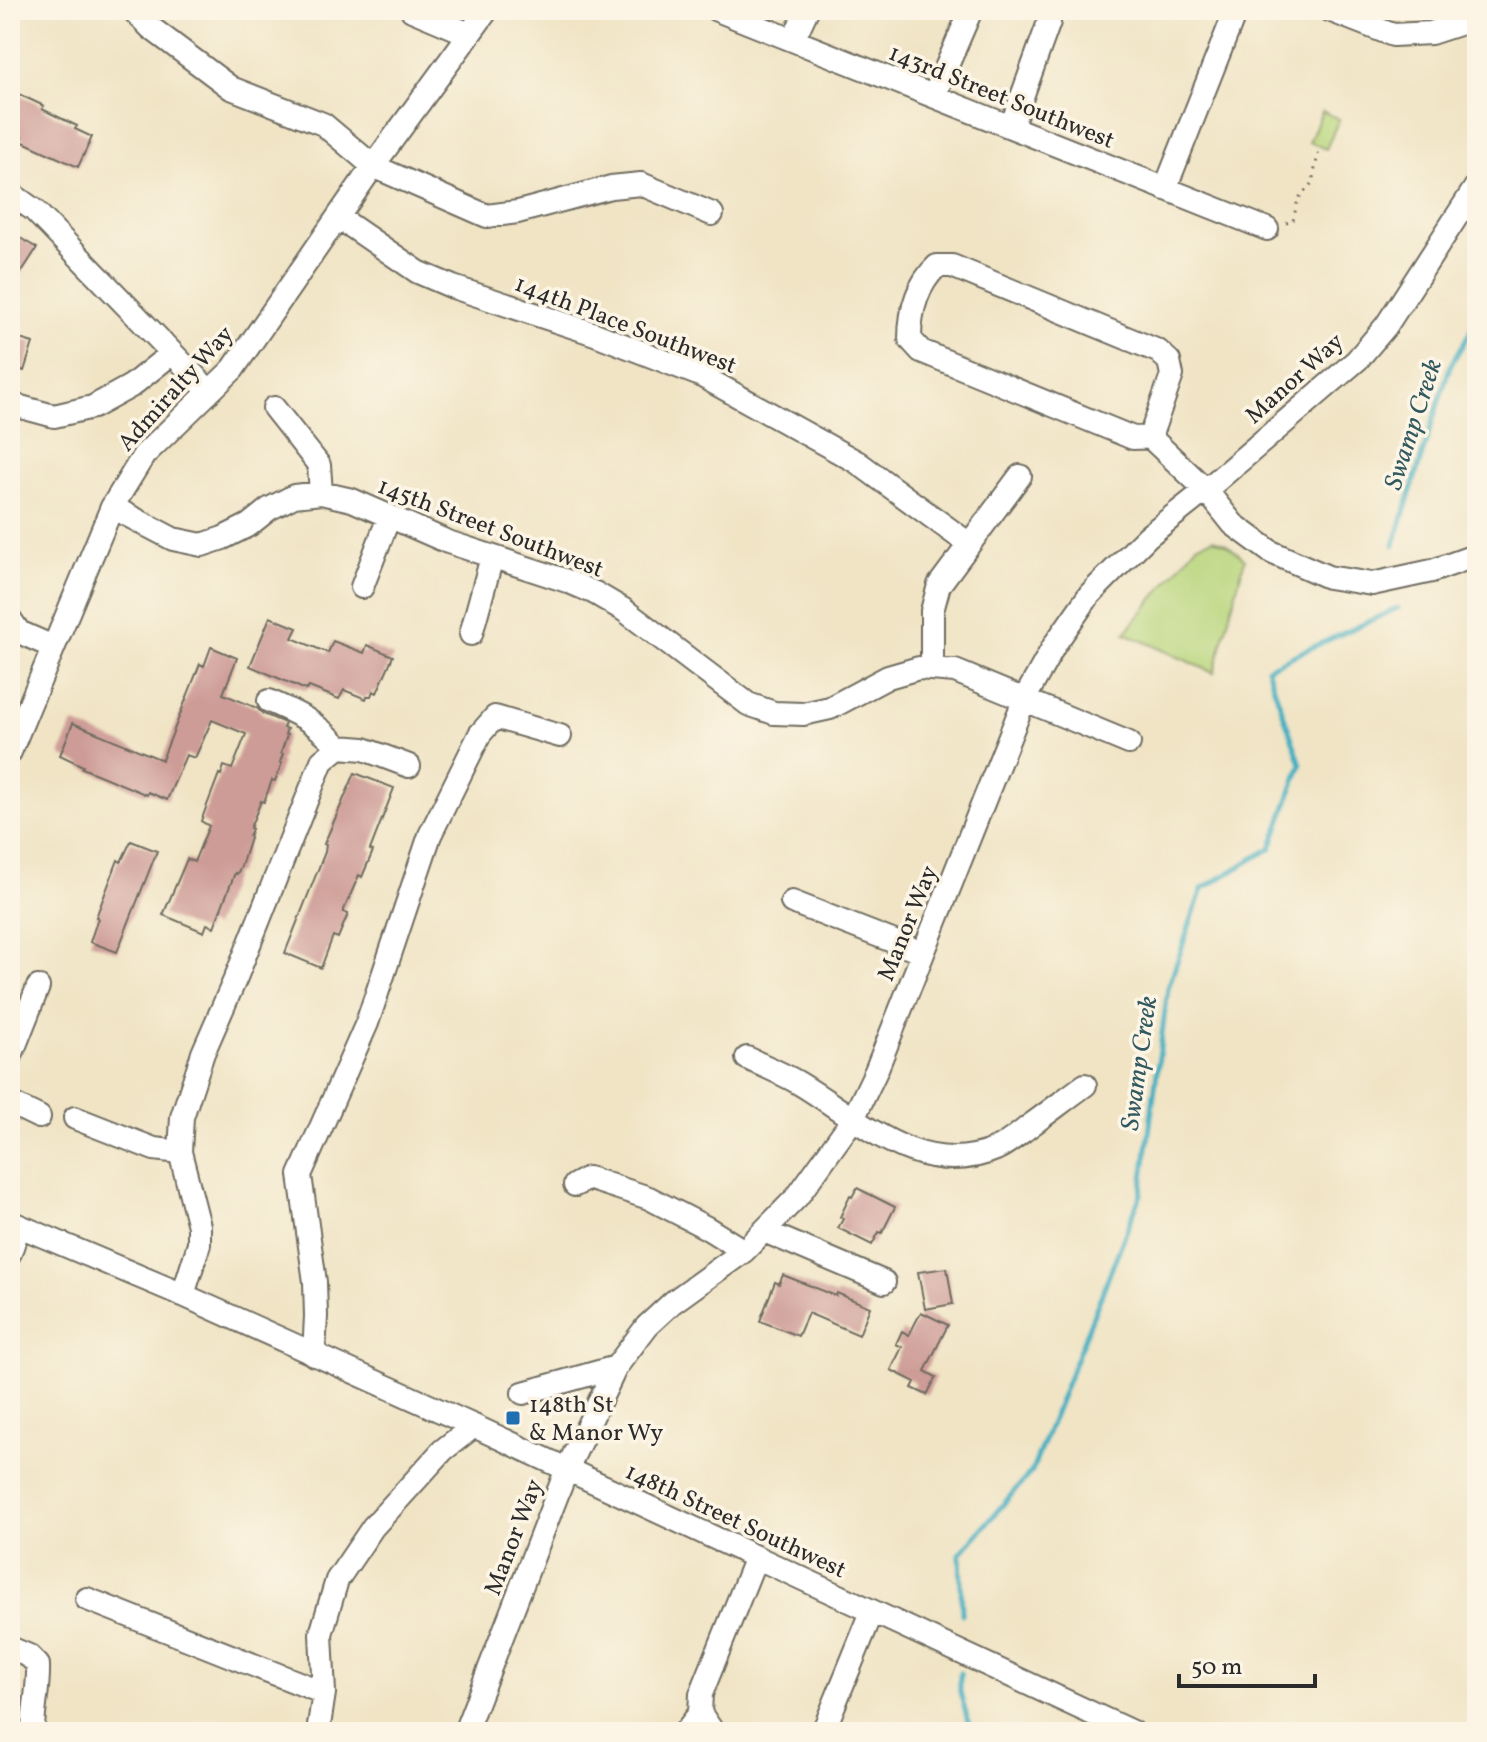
<svg xmlns="http://www.w3.org/2000/svg" width="1487" height="1742" font-family="Vollkorn,serif">
<style>
.green{fill:#b7d57b;stroke:#718053;stroke-width:2}
.lines{fill:none;stroke-linecap:round;stroke-linejoin:round}
.stream{stroke:#43afc1;stroke-width:5}
.building{fill:#ce9c97}
.minor-casing{stroke:#706c61;stroke-width:26}
.path{stroke:#706c61;stroke-width:3;stroke-dasharray:2 6;stroke-linecap:butt}
.minor{stroke:#fff;stroke-width:22}
.poi-dot{fill:#1f6fb2;stroke:#fcf5e5;stroke-width:3}
.labels{text-anchor:middle;stroke-width:7;stroke-linejoin:round;paint-order:stroke}
.street-label{font-size:24px;fill:#2b2b2b;stroke:#fcf5e5}
.poi-label{font-size:24px;fill:#2b2b2b;stroke:#fcf5e5;text-anchor:start}
.water-label{font-size:26px;font-style:italic;fill:#335960;stroke:#fcf5e5}
</style>
<rect width="100%" height="100%" fill="#fcf5e5"/>
<filter id="ink" filterUnits="userSpaceOnUse"><feTurbulence type="fractalNoise" baseFrequency=".0125" numOctaves="2"/><feDisplacementMap in="SourceGraphic" scale="16" xChannelSelector="R" yChannelSelector="G"/><feConvolveMatrix kernelMatrix="1 2 1 2 8 2 1 2 1" color-interpolation-filters="sRGB"/></filter>
<filter id="wash" filterUnits="userSpaceOnUse"><feTurbulence type="fractalNoise" baseFrequency=".006" numOctaves="4" result="noise"/><feDisplacementMap in="SourceGraphic" scale="32" xChannelSelector="R" yChannelSelector="G"/><feGaussianBlur stdDeviation="1.8" result="paint"/><feColorMatrix in="noise" values="0 0 0 0 0 0 0 0 0 0 0 0 0 0 0 0 0 1.4 0 .05"/><feComposite in="paint" operator="in"/></filter>
<g filter="url(#wash)">
<rect width="100%" height="100%" fill="#f0e4c5"/>
<path class="green" d="M1322 111 1339 119 1326 149 1309 142Z
M1213 539 1226 544 1245 559 1214 673 1125 633 1198 544Z"/>
<g class="lines">
<path class="stream" d="M1394 545 1450 366 1477 320
M962 1614 960 1554 1032 1471 1141 1194 1168 988 1202 889 1271 848 1301 764 1267 668 1398 608
M960 1673V1692L971 1732"/>
</g>
<g id="blocks">
<path class="building" d="M10 90 44 106 42 109 77 126 75 129 92 137 78 167 21 141 23 138 10 132Z
M10 232 37 248 19 276 10 271Z
M10 336 33 343 24 371 10 366Z
M270 617 297 628 292 638 328 653 333 641 364 653 367 645 393 656 377 693 373 691 371 696H367L366 699 344 690 339 699 309 687 306 690 250 666Z
M211 647 237 658 223 694 257 708 263 714 285 723 283 728 287 729 285 734 287 735 281 753 283 754 280 762 282 763 275 781 272 780 264 802 261 801 250 828 252 829 249 836 250 838 241 866 237 874 235 873 214 927 207 924 204 932 163 915 187 859 194 862 209 826 201 821 219 774 221 775 224 766 232 769 246 734 212 720 195 758 186 755 167 800 148 792 147 795 82 768 83 766 60 755 73 723 162 760 200 664 204 666Z
M355 773 394 788 370 850 373 851 362 877 359 875 343 912 348 914 338 938 333 936 321 968 285 953 325 852 326 845 324 844Z
M131 841 157 851 117 952 90 942 98 918 96 917 118 860 121 862Z
M857 1188 895 1207 882 1233 879 1232 872 1245 838 1228 843 1219 840 1217 850 1196 852 1197Z
M947 1268 953 1304 925 1309 918 1272Z
M783 1275 836 1296 837 1293 870 1307 859 1335 808 1313 798 1336 760 1321 775 1282 779 1284Z
M921 1312 948 1325 925 1371 936 1377 927 1395 912 1388 915 1382 891 1370 902 1347 896 1344 902 1331 909 1335Z"/>
</g>
</g>
<g filter="url(#ink)">
<use href="#blocks" fill-opacity="0" stroke="#706c61" stroke-width="2"/>
<g class="lines">
<defs>
<path id="minor" d="M133 10 151 28 231 88 323 124 373 166 487 216 518 212 611 187 641 184 712 214
M412 10 469 34
M717 10 1267 229
M1329 10 1393 35 1431 33 1477 18
M793 40 807 10
M934 96 971 10
M1011 127 1049 22
M1165 189 1236 10
M10 193 34 210 209 391
M338 217 418 272 453 287 595 334 700 375 857 462 969 544
M10 404 54 416 93 407 131 386 171 354
M274 408 319 465 321 493
M1150 437 1172 375 1169 361 1158 351 952 266H937C917 285 910 312 910 339L921 351 1133 438 1150 437 1206 490 1233 524 1271 552 1328 577 1372 584 1432 571 1477 555
M112 507 173 539 202 545 223 538 249 525 269 509 294 496 321 493 352 500 448 542 567 581 595 593 624 610 748 704 774 713 803 714 830 708 888 677 919 668 955 671 1129 743
M362 587 389 517
M10 619 19 632 53 647
M471 634 492 557
M932 669V611L939 585 1020 476
M269 701C301 715 314 721 339 747
M10 752 112 507 144 455 233 369 373 166 487 10
M792 902 923 953
M10 1058 38 987
M747 1058C764 1066 781 1073 797 1082 858 1118 920 1182 996 1149 1009 1143 1020 1133 1031 1125 1049 1112 1067 1098 1085 1085
M10 1103 39 1117
M75 1118 154 1149 180 1152
M575 1185 588 1178 649 1198 707 1228 744 1251
M10 1222 183 1295 474 1426 1132 1732
M764 1231 884 1282
M10 1253 19 1226
M183 1295 199 1244V1226L180 1152 182 1117 203 1053 237 975 322 761 339 747 364 749 409 766
M314 1355 316 1316 315 1282 300 1175 367 1023 430 835 480 734 495 717 560 736
M523 1393 616 1367
M87 1599 324 1693
M10 1648 29 1656 38 1665C39 1688 33 1709 33 1732
M318 1732 324 1693 321 1634 337 1580 373 1527 443 1450 474 1426
M465 1732 567 1469 616 1367 647 1326 673 1302 744 1251 797 1197 853 1119 876 1071 1025 698 1055 644 1090 594 1148 536 1206 490 1357 360 1386 326 1477 185
M685 1732 700 1713
M713 1732 700 1713 701 1694 756 1557
M823 1732 872 1612"/>
</defs>
<use href="#minor" class="minor-casing"/>
<path class="path" d="M1286 223 1293 221 1298 199 1312 183 1319 150"/>
<use href="#minor" class="minor"/>
</g>
</g>
<rect class="poi-dot" x="505" y="1410" width="16" height="16" rx="4"/>
<g class="labels">
<g class="street-label">
<text transform="translate(1002 96) rotate(22)" y="8">143rd Street Southwest</text>
<text transform="translate(626 324) rotate(21)" y="8">144th Place Southwest</text>
<text transform="translate(1294 378) rotate(-42)" y="8">Manor Way</text>
<text transform="translate(175 388) rotate(-48)" y="8">Admiralty Way</text>
<text transform="translate(491 527) rotate(21)" y="8">145th Street Southwest</text>
<text transform="translate(907 923) rotate(-68)" y="8">Manor Way</text>
<text transform="translate(736 1520) rotate(25)" y="8">148th Street Southwest</text>
<text transform="translate(513 1537) rotate(-69)" y="8">Manor Way</text>
</g>
<g class="poi-label">
<text x="529" y="1412">148th St<tspan x="529" dy="28">&amp; Manor Wy</tspan></text>
</g>
<g class="water-label">
<text transform="translate(1412 424) rotate(-72)" y="9">Swamp Creek</text>
<text transform="translate(1138 1063) rotate(-82)" y="9">Swamp Creek</text>
</g>
</g>
<rect width="1487" height="1742" fill="none" stroke="#fcf5e5" stroke-width="40"/>
<path d="M1179 1674v12h136v-12" fill="none" stroke="#2b2b2b" stroke-width="4"/>
<text x="1191" y="1674" font-size="24" fill="#2b2b2b" stroke="#fcf5e5" stroke-width="6" paint-order="stroke">50 m</text>
</svg>
